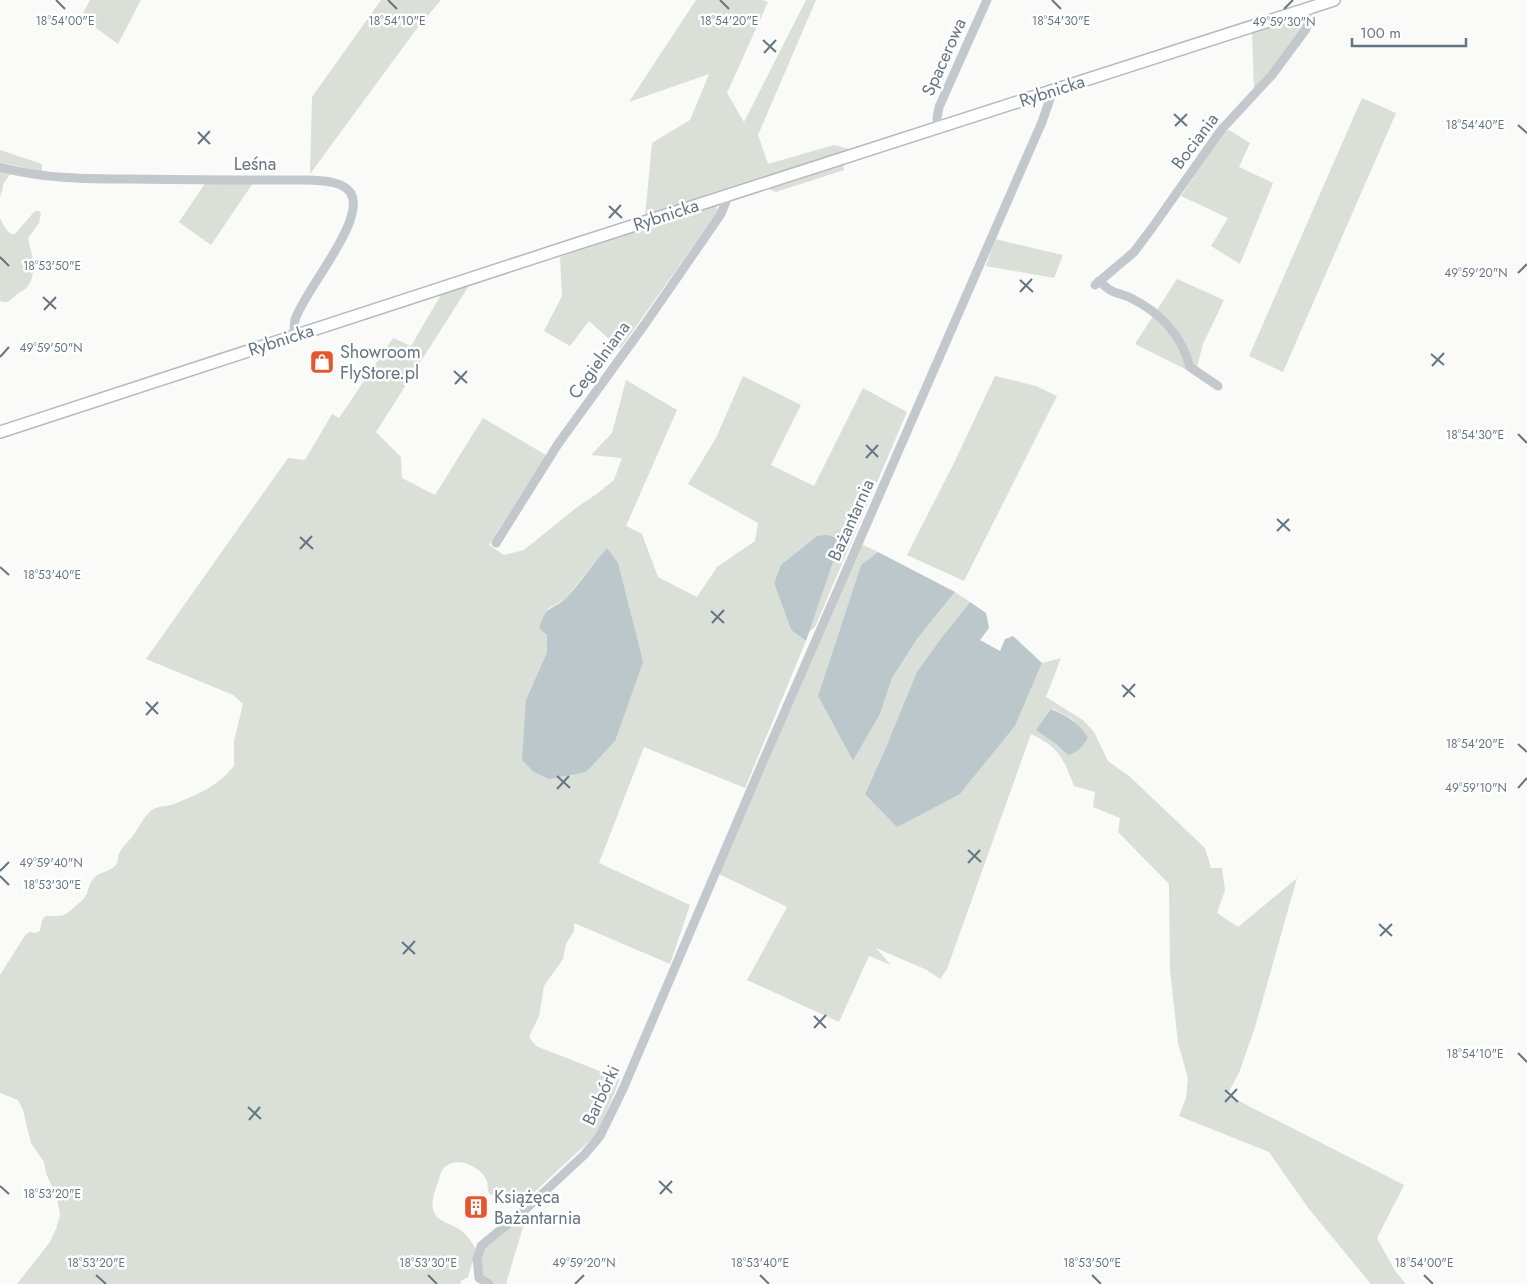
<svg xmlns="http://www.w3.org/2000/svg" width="1527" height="1284" font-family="Jost,sans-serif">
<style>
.green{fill:#dadfd7;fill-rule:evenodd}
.water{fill:#bbc7cb}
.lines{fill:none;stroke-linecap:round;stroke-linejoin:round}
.major-casing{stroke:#b5babe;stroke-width:14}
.minor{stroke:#c3c8cc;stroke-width:9}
.major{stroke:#fff;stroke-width:11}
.ticks{fill:none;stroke:#657683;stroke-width:2}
.labels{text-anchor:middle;stroke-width:5;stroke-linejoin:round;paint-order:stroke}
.street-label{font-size:18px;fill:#657683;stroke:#fff}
.poi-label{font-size:18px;fill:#657683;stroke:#fff;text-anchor:start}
.ticks-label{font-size:12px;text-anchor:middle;fill:#657683;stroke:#fff;stroke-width:5;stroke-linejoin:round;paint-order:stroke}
</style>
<rect width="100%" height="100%" fill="#fafaf8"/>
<path class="green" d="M90 0H141L118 44 81 17Z
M381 0H441L415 31 310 174 312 97Z
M696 0H762L768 2 727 93 744 122 806 0H816L758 135 768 164 834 145 849 149 727 191 645 217 652 143 690 120 709 74 629 102Z
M1304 16C1306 32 1266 76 1254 90L1252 32Z
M1362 98 1396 113 1283 372 1249 356Z
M1229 130 1250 143 1239 167 1273 183 1240 264 1211 246 1228 218 1181 196 1224 132Z
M0 150 42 164V172L0 162Z
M843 163 844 170 776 192 767 188Z
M0 171 11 173 3 184V188L0 197Z
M206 182 253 183 211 245 179 222Z
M716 205 718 211 620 349 589 321 570 346 544 331 562 296 560 257Z
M35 211H39L41 214 39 223 28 238C31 252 39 275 26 288 24 291 19 292 16 295 10 300 9 304 0 301V218L5 228 11 234H15Z
M995 239 1063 255 1054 278 986 266Z
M1177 279 1224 300 1203 344 1195 374 1135 344Z
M470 284 376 432 401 457 402 478 435 495 483 418 546 455 489 545 504 555 524 550 576 508 598 493 614 480 622 458 591 455 612 433 626 380 677 410 626 526 642 534 658 577 697 597 717 567 755 541 758 523 688 484 716 438 743 376 801 405 771 465 814 486 863 388 907 412 815 627 809 632 841 539 817 536 781 566 774 583 791 630 806 641 745 788 644 747 599 863 690 905 670 964 574 923V931L566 944 563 959 544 986 539 1016 529 1037 536 1046 620 1079 598 1133 528 1198C518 1195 497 1199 490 1194 486 1191 489 1184 486 1179 479 1165 452 1154 442 1171 440 1174 439 1179 438 1182 435 1191 430 1203 434 1212 438 1222 452 1224 459 1229 467 1235 472 1241 476 1250L468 1277 461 1281 460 1284H17L50 1242 56 1229 60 1215 57 1198 46 1173 44 1162 31 1143 23 1110 18 1100 0 1093V975L26 934 30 932 35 933 40 931C44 912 43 917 59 916 66 916 73 908 78 904 91 895 86 888 93 879 98 872 109 872 115 866 119 862 117 856 120 852 123 846 128 842 132 837 139 828 143 817 152 810 158 805 167 807 174 804 197 795 218 786 234 766V741L243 704 233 695 146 659 288 458 305 460 332 414 339 418 393 338 411 346 442 293ZM607 548 526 700 547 652 548 609 565 599Z
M995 376 1036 386 1057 396 964 581 907 555 954 463Z
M861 544 878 552 861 565 818 696 853 761 880 714 892 678 917 639 955 592 970 602 946 632 887 745 865 794H960L1015 726 1042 663 1061 658 1046 697 1083 720 1094 732 1108 761 1129 776 1205 848 1211 868H1222L1225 890 1217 913 1238 927 1297 878 1255 1027 1239 1073 1227 1095 1404 1185 1377 1238 1395 1271 1406 1284H1371L1309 1209 1269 1152 1179 1116 1186 1098 1188 1078 1178 1043 1170 970 1169 884 1118 832 1120 818 1093 807 1095 792 1074 786C1063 758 1060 748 1031 734L947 969 940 979 927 970 876 948 891 965 869 956 839 1022 747 980 787 907 719 874ZM1052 708 1072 719 1088 738C1082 747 1078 753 1068 755L1056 744 1037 730Z
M528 1210 506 1284H495L482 1276 480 1259 485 1245Z"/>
<path class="water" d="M827 535 841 539 806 641 791 630 774 583 781 565 817 536Z
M607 548 618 563 643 662 615 741 586 772 549 779 534 772 522 760 526 700 547 652V635L539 628C548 602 552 612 567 597 581 582 593 564 607 548Z
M878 552 955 592 917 639 892 678 880 714 853 761 818 696 861 565Z
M970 602 986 613 989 628 980 640 1000 651 1005 639 1013 636 1042 663 1015 726 960 794 897 827 865 794 887 745 917 672 946 632Z
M1051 709C1067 716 1079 722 1088 738 1082 747 1078 753 1068 755L1056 744 1036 730Z"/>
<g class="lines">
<defs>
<path id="major" d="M0 432 570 246 1334 0"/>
</defs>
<use href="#major" class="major-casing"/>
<path class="minor" d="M939 128 937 118 939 107 987 0
M0 167C43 179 89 179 133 179 192 180 251 180 310 180 323 181 341 181 350 192 369 218 303 292 295 320 294 325 294 331 295 336
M1099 281C1103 284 1107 289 1112 291 1118 294 1125 295 1131 298 1161 313 1181 334 1190 367L1218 386
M1095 285 1134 252 1152 228 1221 130 1272 75 1306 29 1309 18 1307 9
M496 543 558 444 645 324 721 214 728 196
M489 1284 479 1278 477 1259 481 1246 527 1208 584 1155 600 1136 623 1089 761 766 1042 122 1050 99 1049 93"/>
<use href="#major" class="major"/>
</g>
<path class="ticks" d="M56 0 65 9M388 0 397 9M720 0 729 9M1052 0 1061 9M1284 9 1293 0M763 40 776 52M764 53 776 40M1174 114 1187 126M1518 125 1527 133M1175 126 1187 114M198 132 210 144M198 144 210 131M609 206 622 218M609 218 621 205M0 257 9 266M1518 273 1527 264M1020 280 1033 292M1020 292 1032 279M43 297 56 309M44 310 56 297M1431 354 1444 365M0 357 9 347M1432 366 1444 353M454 371 467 383M455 384 467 371M1518 434 1527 443M866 445 878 457M866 458 878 445M1277 519 1290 531M1277 531 1289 519M300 537 313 549M300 549 312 536M0 567 9 575M711 611 724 623M712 623 724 610M1122 685 1135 697M1123 697 1135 684M146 702 158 714M146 715 158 702M1518 744 1527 752M557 776 570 788M1518 788 1527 778M557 789 569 776M968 850 981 862M968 863 980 850M0 871 9 862M0 876 9 885M1379 924 1392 936M1380 936 1392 924M402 942 415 954M403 954 415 941M814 1016 826 1028M814 1028 826 1015M1518 1053 1527 1062M1225 1090 1238 1102M1225 1102 1237 1089M248 1107 261 1119M249 1120 260 1107M659 1181 672 1193M0 1186 9 1194M660 1194 672 1181M96 1275 106 1284M428 1275 437 1284M760 1275 769 1284M1092 1275 1101 1284M1424 1275 1433 1284M575 1284 584 1275"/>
<defs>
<symbol id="shop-square" viewBox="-11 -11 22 22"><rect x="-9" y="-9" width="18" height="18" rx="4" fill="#e4572e" stroke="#fff"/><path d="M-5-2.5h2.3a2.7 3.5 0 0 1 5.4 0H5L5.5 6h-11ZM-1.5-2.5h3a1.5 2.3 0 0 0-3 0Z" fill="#fff"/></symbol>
<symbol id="building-square" viewBox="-11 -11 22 22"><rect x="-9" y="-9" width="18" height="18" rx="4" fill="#e4572e" stroke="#fff"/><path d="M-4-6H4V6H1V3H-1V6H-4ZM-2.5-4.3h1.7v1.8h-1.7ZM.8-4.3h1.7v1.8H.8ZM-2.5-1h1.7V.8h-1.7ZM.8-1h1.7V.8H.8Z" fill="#fff"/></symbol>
</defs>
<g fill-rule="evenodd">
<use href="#shop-square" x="308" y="348" width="28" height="28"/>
<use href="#building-square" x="462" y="1193" width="28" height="28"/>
</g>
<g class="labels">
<g class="street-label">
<text transform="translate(944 57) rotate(-66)" y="6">Spacerowa</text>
<text transform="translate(1052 91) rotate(-18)" y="6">Rybnicka</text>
<text transform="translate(1195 141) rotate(-53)" y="6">Bociania</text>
<text x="255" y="170">Leśna</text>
<text transform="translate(666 215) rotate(-18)" y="6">Rybnicka</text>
<text transform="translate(281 340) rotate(-18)" y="6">Rybnicka</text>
<text transform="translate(599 360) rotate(-54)" y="6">Cegielniana</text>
<text transform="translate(851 520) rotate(-66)" y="6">Bażantarnia</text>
<text transform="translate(601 1095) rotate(-65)" y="6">Barbórki</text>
</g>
<g class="poi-label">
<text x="340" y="358">Showroom<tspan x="340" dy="21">FlyStore.pl</tspan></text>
<text x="494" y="1203">Książęca<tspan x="494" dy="21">Bażantarnia</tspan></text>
</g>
</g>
<g class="ticks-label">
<text x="65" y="25">18°54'00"E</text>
<text x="397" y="25">18°54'10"E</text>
<text x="729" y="25">18°54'20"E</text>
<text x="1061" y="25">18°54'30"E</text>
<text x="1284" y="26">49°59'30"N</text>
<text x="1475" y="129">18°54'40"E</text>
<text x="52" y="270">18°53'50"E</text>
<text x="1476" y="277">49°59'20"N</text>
<text x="51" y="352">49°59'50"N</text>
<text x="1475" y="439">18°54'30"E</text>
<text x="52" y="579">18°53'40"E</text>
<text x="1475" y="748">18°54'20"E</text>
<text x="1476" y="792">49°59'10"N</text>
<text x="51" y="867">49°59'40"N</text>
<text x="52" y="889">18°53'30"E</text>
<text x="1475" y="1058">18°54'10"E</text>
<text x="52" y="1198">18°53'20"E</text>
<text x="584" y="1267">49°59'20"N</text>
<text x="96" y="1267">18°53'20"E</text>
<text x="428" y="1267">18°53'30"E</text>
<text x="760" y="1267">18°53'40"E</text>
<text x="1092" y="1267">18°53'50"E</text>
<text x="1424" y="1267">18°54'00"E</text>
</g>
<path d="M1352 38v8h114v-8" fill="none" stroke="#657683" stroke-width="2.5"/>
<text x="1360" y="38" font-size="15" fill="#657683" stroke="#ffffff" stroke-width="4" paint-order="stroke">100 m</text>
</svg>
